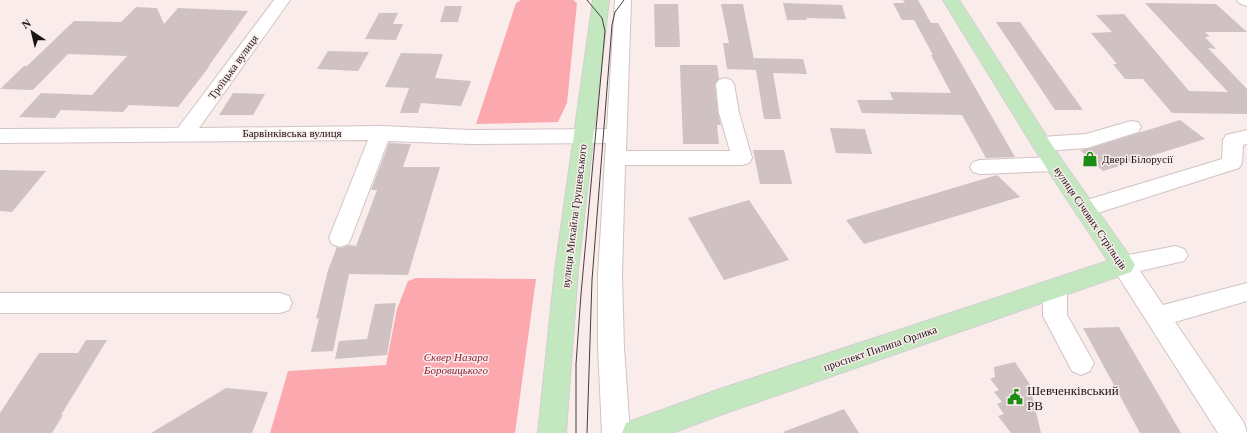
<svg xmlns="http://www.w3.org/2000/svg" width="1247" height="433" font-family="'Times New Roman',serif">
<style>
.green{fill:#fba9af}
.building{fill:#d0c2c2}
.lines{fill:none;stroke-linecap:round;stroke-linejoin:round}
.minor-casing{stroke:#d1c3c4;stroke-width:2}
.major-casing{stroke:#d1d0d0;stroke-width:2}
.minor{fill:#fff;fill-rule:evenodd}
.major{fill:#c3e8bf;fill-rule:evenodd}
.tram{stroke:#453e3e;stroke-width:1}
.labels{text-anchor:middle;stroke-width:3;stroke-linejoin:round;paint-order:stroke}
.street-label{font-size:11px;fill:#191414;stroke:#fbecec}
.poi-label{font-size:11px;fill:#191414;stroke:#fbecec;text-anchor:start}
.park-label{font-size:11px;font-style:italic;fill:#8a1c33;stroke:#fbecec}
.near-poi-label{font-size:13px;fill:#191414;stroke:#fbecec;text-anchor:start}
</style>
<rect width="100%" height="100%" fill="#fbecec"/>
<path class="green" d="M521 0H573L577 3 567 103 558 122 476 124 516 3Z
M416 278 536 279 515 433H270L288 371 386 365 397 309 408 281Z"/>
<path class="building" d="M903 0H918L931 23H938L1015 157 986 158 962 115 862 113 857 100H893L890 92 951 93 931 55H933L914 20H902L893 3H905Z
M783 3 842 5 846 19 806 18 807 20H787Z
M1145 3 1216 4 1247 32H1205L1210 37H1205L1216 49 1208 48 1247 89V114L1172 113 1143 79H1125L1113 64H1117L1091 33 1112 32 1096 15 1124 14 1189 91 1228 92Z
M654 4H678L680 47H655Z
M721 4H743L756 70 727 69 723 43H729Z
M445 6H462L458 22H440Z
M136 7 157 8 164 24 178 8 248 11 208 67H209L178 107 129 105 123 112 61 110 55 118 19 117 41 93 92 95 127 56 68 54 33 90 0 89 24 66H27L74 21 121 22Z
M379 13H398L393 24H403L396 40 365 39Z
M996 22H1020L1083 110H1055Z
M328 51 369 52 358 71 317 69Z
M401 53 443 54 435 78 471 81 461 106 421 103 418 113H400L409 88 385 87Z
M754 58 803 59 807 74 773 73 781 119H764Z
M680 65H717L719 79 715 84 718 113 721 125H717L719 144H683Z
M233 93 265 94 253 115H219Z
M1180 120 1205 139 1103 171 1080 150 1087 149Z
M830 128 865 129 872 154 836 153Z
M389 143 411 144 403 167H440L408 275 349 274 333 351 311 352 319 318 316 319 328 270 337 247 341 248 349 245 356 246 377 190H371Z
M753 150H784L792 184H760Z
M0 170 46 171 12 212 0 211Z
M997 175 1020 197 864 244 846 220Z
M749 200 789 260 724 280 688 218Z
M396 303 387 355 335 359 339 341 367 339 375 304Z
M1119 327 1181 433H1140L1083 328Z
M86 340H107L61 415H63L52 433H0V413L39 353H78Z
M1015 362 1029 383 1041 433H1011L998 416 1004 414 997 404 1002 402 994 392 999 390 990 379 995 377 994 367Z
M226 388 268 392 252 433H151Z
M844 409 859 433H784L783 432Z"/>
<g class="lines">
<defs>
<path id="minor" d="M274 0H290L199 128 381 126 471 130 607 129 615 0H631L626 151H730L719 113 716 84 719 80 725 78 731 80 734 84 739 113 752 158 749 163 742 165H625L622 275 624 348 630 433H602L598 348V275L606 143 471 144 388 141 351 238 348 244 340 247 332 244 329 238 368 140 0 143V129L178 128Z
M1237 0H1247V6L1239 3Z
M1131 121 1138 122 1141 127 1138 132 1087 148 1042 151 1035 149 1032 144 1035 139 1042 137 1086 134Z
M1247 130V144L1243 145 1242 163 1239 168 1085 217 1077 215 1074 209 1077 203 1222 159 1223 140 1226 135Z
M1054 157 1061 159 1064 164 1061 169 1054 171 980 174 973 172 970 167 973 162 980 160Z
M1176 246 1184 249 1188 255 1184 261 1140 271 1163 305 1247 283V301L1175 322 1244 423 1247 433H1218L1111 265 1115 258 1123 256Z
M1055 279 1064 282 1067 289V315L1094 363 1090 371 1081 375 1072 371 1043 316V289L1046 282Z
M0 293H280L289 296 292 303 289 310 280 313H0Z"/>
<path id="major" d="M593 0H609L578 270 566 433H538L555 270Z
M943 0H959L1061 159 1131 258 1135 265 1131 272 720 415 672 433H622L626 423 720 389 1108 261 1047 169Z"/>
</defs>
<use href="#minor" class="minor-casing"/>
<use href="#major" class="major-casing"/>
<use href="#minor" class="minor"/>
<use href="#major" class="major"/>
<path class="tram" d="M576 433V364L581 294 605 31 602 18 587 0
M587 433 592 280 612 25 615 12 624 0"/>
</g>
<defs>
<symbol id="shop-bare" viewBox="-9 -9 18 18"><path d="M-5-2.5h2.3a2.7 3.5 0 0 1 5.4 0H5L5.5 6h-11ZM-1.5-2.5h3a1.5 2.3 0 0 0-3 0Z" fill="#1b8d15" stroke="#fbecec" stroke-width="2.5" paint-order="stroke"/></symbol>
<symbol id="civic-bare" viewBox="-9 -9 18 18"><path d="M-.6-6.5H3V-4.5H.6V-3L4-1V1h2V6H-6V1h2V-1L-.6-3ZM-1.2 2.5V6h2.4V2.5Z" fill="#1b8d15" stroke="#fbecec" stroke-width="2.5" paint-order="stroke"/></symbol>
</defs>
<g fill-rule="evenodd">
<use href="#shop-bare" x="1079" y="148" width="22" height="22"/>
<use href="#civic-bare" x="1004" y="386" width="22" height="22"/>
</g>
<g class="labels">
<g class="street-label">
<text transform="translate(233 67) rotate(-54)" y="4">Троїцька вулиця</text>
<text x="292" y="137">Барвінківська вулиця</text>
<text transform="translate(574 216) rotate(-83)" y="4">вулиця Михайла Грушевського</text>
<text transform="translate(1091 218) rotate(56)" y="4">вулиця Січових Стрільців</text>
<text transform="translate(880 348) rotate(-19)" y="4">проспект Пилипа Орлика</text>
</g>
<g class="poi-label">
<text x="1102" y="163">Двері Білорусії</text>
</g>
<g class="park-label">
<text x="456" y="361">Сквер Назара<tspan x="456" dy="13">Боровицького</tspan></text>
</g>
<g class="near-poi-label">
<text x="1027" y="395">Шевченківський<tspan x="1027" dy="15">РВ</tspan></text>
</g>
</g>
<g transform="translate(32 32) rotate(325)" stroke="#fbecec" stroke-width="3" paint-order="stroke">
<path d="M0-3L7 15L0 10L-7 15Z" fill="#191414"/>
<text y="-6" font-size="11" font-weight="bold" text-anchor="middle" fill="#191414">N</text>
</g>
</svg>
